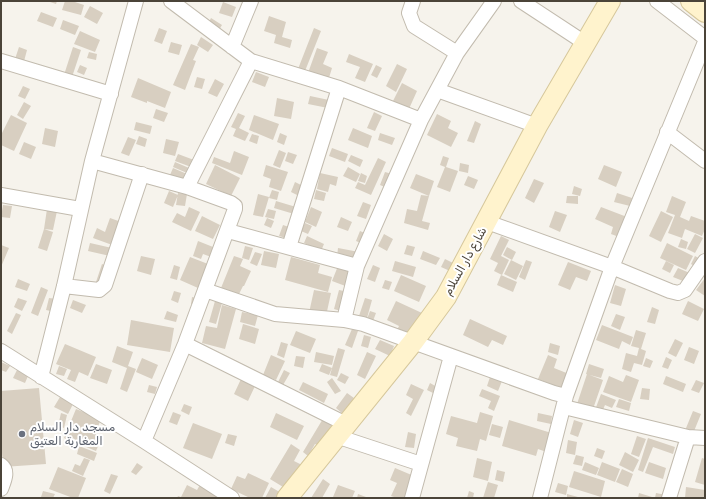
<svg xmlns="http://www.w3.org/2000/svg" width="706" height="499" font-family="Rubik,'Noto Sans Arabic',sans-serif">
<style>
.building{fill:#d8cfc1}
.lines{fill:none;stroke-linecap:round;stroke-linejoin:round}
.street-casing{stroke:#c2bbae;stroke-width:16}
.secondary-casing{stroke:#d6c79b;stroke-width:22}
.street{stroke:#fff;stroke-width:14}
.secondary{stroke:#fff3cd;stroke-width:20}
.worship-dot{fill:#6b7280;stroke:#fff;stroke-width:1.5}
.labels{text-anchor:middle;stroke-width:4;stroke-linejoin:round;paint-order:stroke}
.street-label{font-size:12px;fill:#4b4439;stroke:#fff}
.worship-label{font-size:12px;fill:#5b616d;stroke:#fff;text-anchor:start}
</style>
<rect width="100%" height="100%" fill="#f6f3ec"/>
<path class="building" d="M47 1H57L56 4Z
M65 1H72L84 5 81 15 62 10Z
M223 2 236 7 232 17 219 13Z
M90 6 103 13 97 24 84 17Z
M41 12 57 18 53 27 37 21Z
M269 16 286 22 282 37 292 40 290 48 274 43 276 35 264 31Z
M211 18 222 25 219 30 208 24Z
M63 20 79 26 75 35 60 29Z
M159 28 167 31 162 44 154 41Z
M314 28 321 31 305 71 298 69Z
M80 31 100 40 95 52 74 44Z
M201 37 213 45 208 52 197 45Z
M171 42 182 45 179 55 168 52Z
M191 44 199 47 193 60 196 61 185 90 173 85Z
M19 47 27 50 23 65 14 62Z
M73 47 81 50 71 80 63 78Z
M317 48 328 52 323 64 332 68 328 81 308 73Z
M89 52 97 54 96 60 87 58Z
M349 54 373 64 365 82 355 78 360 67 346 62Z
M397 64 407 69 396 92 386 86Z
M80 65 87 68 84 75 77 72Z
M376 65 382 68 377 78 371 75Z
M256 72 269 77 265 87 252 82Z
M197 77 205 79 202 89 194 87Z
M138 78 171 92 165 108 147 101V103L131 97Z
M215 79 224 84 217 97 208 93Z
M402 83 417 91 408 111 392 103Z
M23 86 30 89 25 99 18 96Z
M310 96 329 100 328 108 308 104Z
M277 98 294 102 291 119 274 116Z
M24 102 31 106 23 119 17 115Z
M156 109 168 113 164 122 153 118Z
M374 112 382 116 375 131 367 128Z
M238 113 245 116 239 128 249 133 245 141 233 136 236 129 231 127Z
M437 114 451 121 448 128 458 133 451 147 427 135Z
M11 115 27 123 14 151 1 145V135Z
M254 115 279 124 273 140 249 130Z
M475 121 481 124 474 143 467 141Z
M136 122 152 126 150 134 134 130Z
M45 128 58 131 55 147 42 144Z
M353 128 372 136 368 148 348 140Z
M280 133 287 136 284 145 277 142Z
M380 133 395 138 392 145 378 140Z
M252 134 259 136 257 144 249 141Z
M139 136 147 139 145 147 136 144Z
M128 137 136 140 129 156 121 153Z
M166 139 179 142 175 156 163 153Z
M24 142 36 147 31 159 19 154Z
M332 148 348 154 345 162 329 156Z
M279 150 286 153 280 168 273 165Z
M234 151 249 157 242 175 212 163 214 157 230 163Z
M288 152 297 155 293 164 285 161Z
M178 154 194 160 191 167 175 161Z
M351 155 363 160 360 167 348 161Z
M443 156 449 158 446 167 458 171 450 192 437 187 445 167 440 165Z
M378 158 386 162 371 195 355 188 358 182 365 185Z
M175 162 189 168 187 173 173 167Z
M460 163 469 165 468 173 459 171Z
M215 165 240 178 231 196 206 184Z
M266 165 288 172 281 191 269 187 271 179 263 176Z
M604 165 622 172 616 187 598 179Z
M348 167 360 174 356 182 343 176Z
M173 168 187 174 184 181 170 175Z
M385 172 392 174 387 188 380 185Z
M320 173 338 177 336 186 330 184 328 192 317 189Z
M361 173 367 176 365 183 358 181Z
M416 174 434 181 429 196 410 188Z
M468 176 478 180 474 189 464 185Z
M534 179 544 183 534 203 525 198Z
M295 182 303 186 299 196 291 192Z
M574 186 582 189 580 196 572 194Z
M272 190 279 192 277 200 269 198Z
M316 190 326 193 324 201 314 199Z
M169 191 178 195 173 207 164 203Z
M178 193 187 194 185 206 176 205Z
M617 193 632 198 630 206 614 202Z
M258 194 269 197 263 217 253 215Z
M421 195 429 196 422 221 430 223 428 230 404 223 407 209 417 211Z
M567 196H578V204L566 203Z
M672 196 686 202 680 217 689 221 691 216 705 221V229L702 236 685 229 682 238 668 233 675 215 666 212Z
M276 201 296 207 294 214 274 208Z
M363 202 371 205 366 219 357 216Z
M3 205 12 206 10 218 1 217Z
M189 207 200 212 191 231 172 222 177 213 185 217Z
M311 207 322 212 316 227 305 222Z
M601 207 627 217 619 237 611 234 613 227 595 219Z
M47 209 57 211 53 230 44 229Z
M268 209 276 211 274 219 265 217Z
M555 211 567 215 560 232 549 227Z
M661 211 673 217 661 242 649 236Z
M202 216 220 225 213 239 195 231Z
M341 217 352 222 348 231 337 227Z
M110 218 124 223 115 246 93 238 97 228 105 232Z
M267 218 274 221 271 228 264 225Z
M305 223 312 226 308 234 301 231Z
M283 225 289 227 286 238 279 236Z
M44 229 53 232 47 251 38 248Z
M360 231 367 234 363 244 356 241Z
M384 234 393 239 387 251 378 246Z
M695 234 703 238 695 253 687 249Z
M307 236 324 244 321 251 304 243Z
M501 236 509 240 501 256 509 260 502 275 494 271 498 263 490 259Z
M681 239 688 242 686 249 678 247Z
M198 241 218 249 214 258 203 254 201 259 193 256Z
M90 243 112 248 110 256 88 251Z
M667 243 693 256 686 270 660 258Z
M1 245 9 248 1 267Z
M407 245 415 247 412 256 404 254Z
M245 246 253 248 249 260 242 258Z
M507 247 516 252 512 260 503 255Z
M338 248 359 252 358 260 337 257Z
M264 251 279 254 276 268 261 265Z
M423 251 440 258 436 265 420 259Z
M255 252 262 254 257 266 250 263Z
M141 256 155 259 151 275 137 271Z
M234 256 243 259 240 266 251 271 244 286H243L238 296 221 288Z
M695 256 702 260 697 268 691 264Z
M190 257 208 264 198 288 180 280Z
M291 257 320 265 318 273 332 277 328 292 285 280Z
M445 259 453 263 450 271 441 267Z
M511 260 523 266 516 280 504 274Z
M526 260 532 262 525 280 519 277Z
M395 261 416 267 413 277 392 271Z
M666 261 674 265 670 273 662 269Z
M568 262 591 271 587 281 576 277 570 290 558 285Z
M102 264 110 267 104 285 96 282Z
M174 265 180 267 177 280 170 278Z
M373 265 380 268 375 282 367 279Z
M338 266 354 272 348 287 332 281Z
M678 268 692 274 688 283 673 277Z
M401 275 426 286 419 302 394 291Z
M501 275 517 282 513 292 497 285Z
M705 278V296L696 290Z
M18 279 30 284 27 291 15 287Z
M385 280 392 282 389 290 382 288Z
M615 285 626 289 621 306 610 303Z
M41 287 48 290 38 316 31 313Z
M314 290 331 293 326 316 309 313Z
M339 290 349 292 344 312 334 309Z
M174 291 181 293 178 303 171 300Z
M192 297 200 299 199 306 191 304Z
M18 298 27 301 22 311 14 307Z
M49 298 57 299 55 312 46 310Z
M365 298 372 300 367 318 359 316Z
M73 300 86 305 82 313 70 308Z
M215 301 222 303 216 324 209 322Z
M396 301 422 313 410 338 396 332 399 326 387 320Z
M688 301 704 309 698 321 682 314Z
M222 305 236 309 225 349 202 343 206 326 217 328Z
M652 307 659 310 655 324 647 322Z
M167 311 178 315 176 322 164 319Z
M370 311 376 313 373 321 367 319Z
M242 312 258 315 255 326 240 322Z
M16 313 21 315 12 334 7 331Z
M616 314 625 317 620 330 611 326Z
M470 319 507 336 503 345 492 340 488 347 463 335Z
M131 320 174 328 170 352 127 345Z
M243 324 259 329 255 344 239 339Z
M602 325 633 337 630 345 622 341 619 349 596 340Z
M352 329 358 331 352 348 345 345Z
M636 330 646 333 641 349 646 351 642 365 634 363 631 372 622 369 626 353 637 356 639 348 631 346Z
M296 331 316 339 310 353 290 345Z
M364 335 371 337 368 348 361 346Z
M675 339 683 343 676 357 668 353Z
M380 340 394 346 390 356 375 349Z
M281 342 288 344 284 358 277 355Z
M550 343 560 346 558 355 548 352Z
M65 344 96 357 88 376 79 372 75 382 67 379 71 370 56 364Z
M117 346 133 352 128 366 136 369 127 392 120 389 127 368 112 362Z
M689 347 699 351 694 364 684 360Z
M338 348 345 350 337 377 330 375Z
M316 352 334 356 332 365 314 362Z
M367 352 376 356 365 379 357 375Z
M271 355 285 361 276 380 263 375Z
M548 355 557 359 554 368 569 374 563 389 538 379Z
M296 356 305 357 303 368 294 366Z
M666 357 672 360 668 369 662 367Z
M142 358 158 365 152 379 136 372Z
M646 358 653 361 650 368 643 366Z
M1 362 10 366 6 372 1 370Z
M96 364 112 370 107 384 90 378Z
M322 364 332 368 329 375 319 371Z
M589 364 604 369 601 378 586 374Z
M59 366 67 369 64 376 56 374Z
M17 370 28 376 25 383 13 378Z
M284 370 290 373 283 385 278 382Z
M341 373 349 377 345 384 337 380Z
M587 374 603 380 593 409 577 404Z
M626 375 639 380 631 402 603 392 609 376 623 382Z
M666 376 686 384 683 392 663 384Z
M490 377 502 381 498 391 487 386Z
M332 378 341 391 335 394 327 382Z
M241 379 255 386 248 401 234 394Z
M696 380 704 383 699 393 691 390Z
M303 382 328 394 324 403 299 390Z
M430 383 444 391 441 397 427 390Z
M411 384 424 390 411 416 406 413 413 399 406 395Z
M149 385 157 387 155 394 147 392Z
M39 388 46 464 3 467 1 439V391Z
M642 388 650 389 649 400 640 399Z
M482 389 500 396 494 411 488 408 491 401 479 396Z
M347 393 354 398 343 414 336 408Z
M601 394 616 400 612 408 605 405 602 412 595 410Z
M307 396 323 404 320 409 305 401Z
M60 397 73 404 68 414 54 407Z
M619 399 631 403 629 411 616 407Z
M184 404 192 407 189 415 181 411Z
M76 409 101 419 95 434 102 437 96 451 64 438Z
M693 411 701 414 692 436 684 433Z
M173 412 181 415 177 425 169 422Z
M480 412 493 416 486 441 480 439 477 451 456 446 458 438 446 434 451 416 477 423Z
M61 413 67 415 64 428 58 426Z
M276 413 304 426 297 440 270 427Z
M538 413 552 416 551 424 537 421Z
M324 417 337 425 320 446 315 444 308 456 303 452Z
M509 420 558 435 552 454 538 449 536 456 502 446Z
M574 420 583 423 578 437 570 434Z
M193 423 222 434 212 459 183 448Z
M492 424 503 427 500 438 489 435Z
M408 432 416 434 414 448 405 447Z
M228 434 237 436 234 446 225 443Z
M637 436 646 439 639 457 631 454Z
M648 438 675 447 673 454 653 447 643 472 638 470Z
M568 440 577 442 575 455 566 453Z
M291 444 300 450 294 461 302 465 288 490 270 479Z
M79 446 97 453 94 461 77 454Z
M597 448 605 451 602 459 594 456Z
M625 452 639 460 633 472 619 465Z
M576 455 584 457 582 466 573 464Z
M84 458 90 460 83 476 72 471 75 464 80 466Z
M477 458 492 462 488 481 473 477Z
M702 458 705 459V485L695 482Z
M585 462 599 468 596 475 582 470Z
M602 462 620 469 615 482 597 475Z
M649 462 666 468 663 479 645 473Z
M137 463 143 467 136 475 131 472Z
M58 467 86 478 78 498H73L49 489Z
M395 468 421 479 413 498H397L391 496 397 483 390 480Z
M622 469 633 474 628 487 616 482Z
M497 470 505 472 503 482 495 480Z
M574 471 605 481 601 497 569 487Z
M248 473 269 483 262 498H250L231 489 237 476 245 479Z
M111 474 118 476 110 494 104 491Z
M323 479 330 484 322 498H311Z
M488 482 498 485 494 498H483Z
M201 483 228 498H177L178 496 181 497 187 485 197 490Z
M558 483 568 486 566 495 555 492Z
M338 485 355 491 352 498 333 497Z
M271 487 283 494 281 498H265Z
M686 487 705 490V498H685Z
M43 491 55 494 53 498 41 497Z
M469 491 474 493 473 498H467Z
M639 493 652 497V498H638Z
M656 493 666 495 665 498H655Z
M358 494 366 497 365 498H357Z
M567 494 578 497 577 498H567Z"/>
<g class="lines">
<defs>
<path id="street" d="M171 1 251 61 339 88 421 120
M413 1 409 13 414 26 457 53
M521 1 585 43
M657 1 705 38
M232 47 251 1
M1 61 111 94
M437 90 537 126
M667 132 705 161
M92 161 187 187 231 203 235 206V209L185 344 144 441
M187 187 251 61
M1 195 80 209
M487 222 612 267 670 291 678 293 685 290 705 261
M228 231 357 266
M289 247 339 88
M64 286 99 290 105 285 142 174
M205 290 275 314 344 320 363 324 554 393 566 396
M344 320 357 266 421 120 457 53 494 1
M185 344 346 424
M1 351 144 441 232 498
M41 377 64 286 92 161 136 1
M564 407 688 437 705 438
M336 436 421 464
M1 465C9 471 4 481 1 489
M412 498 451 356
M540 498 566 396 612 267 705 42
M669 498 688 437"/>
<path id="secondary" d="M691 1 705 12
M287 498 413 342 446 297 537 126 610 1"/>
</defs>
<use href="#street" class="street-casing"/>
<use href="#secondary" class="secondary-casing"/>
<use href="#street" class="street"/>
<use href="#secondary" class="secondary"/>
</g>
<circle class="worship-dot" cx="22" cy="434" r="4"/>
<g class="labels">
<g class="street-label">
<text transform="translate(465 261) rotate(-61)" y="4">شارع دار السلام</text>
</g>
<g class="worship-label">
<text x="30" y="431">مسجد دار السلام<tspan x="30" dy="14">المغاربة العتيق</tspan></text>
</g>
</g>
<rect width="706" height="499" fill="none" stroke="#4b4439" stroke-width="4"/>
</svg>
